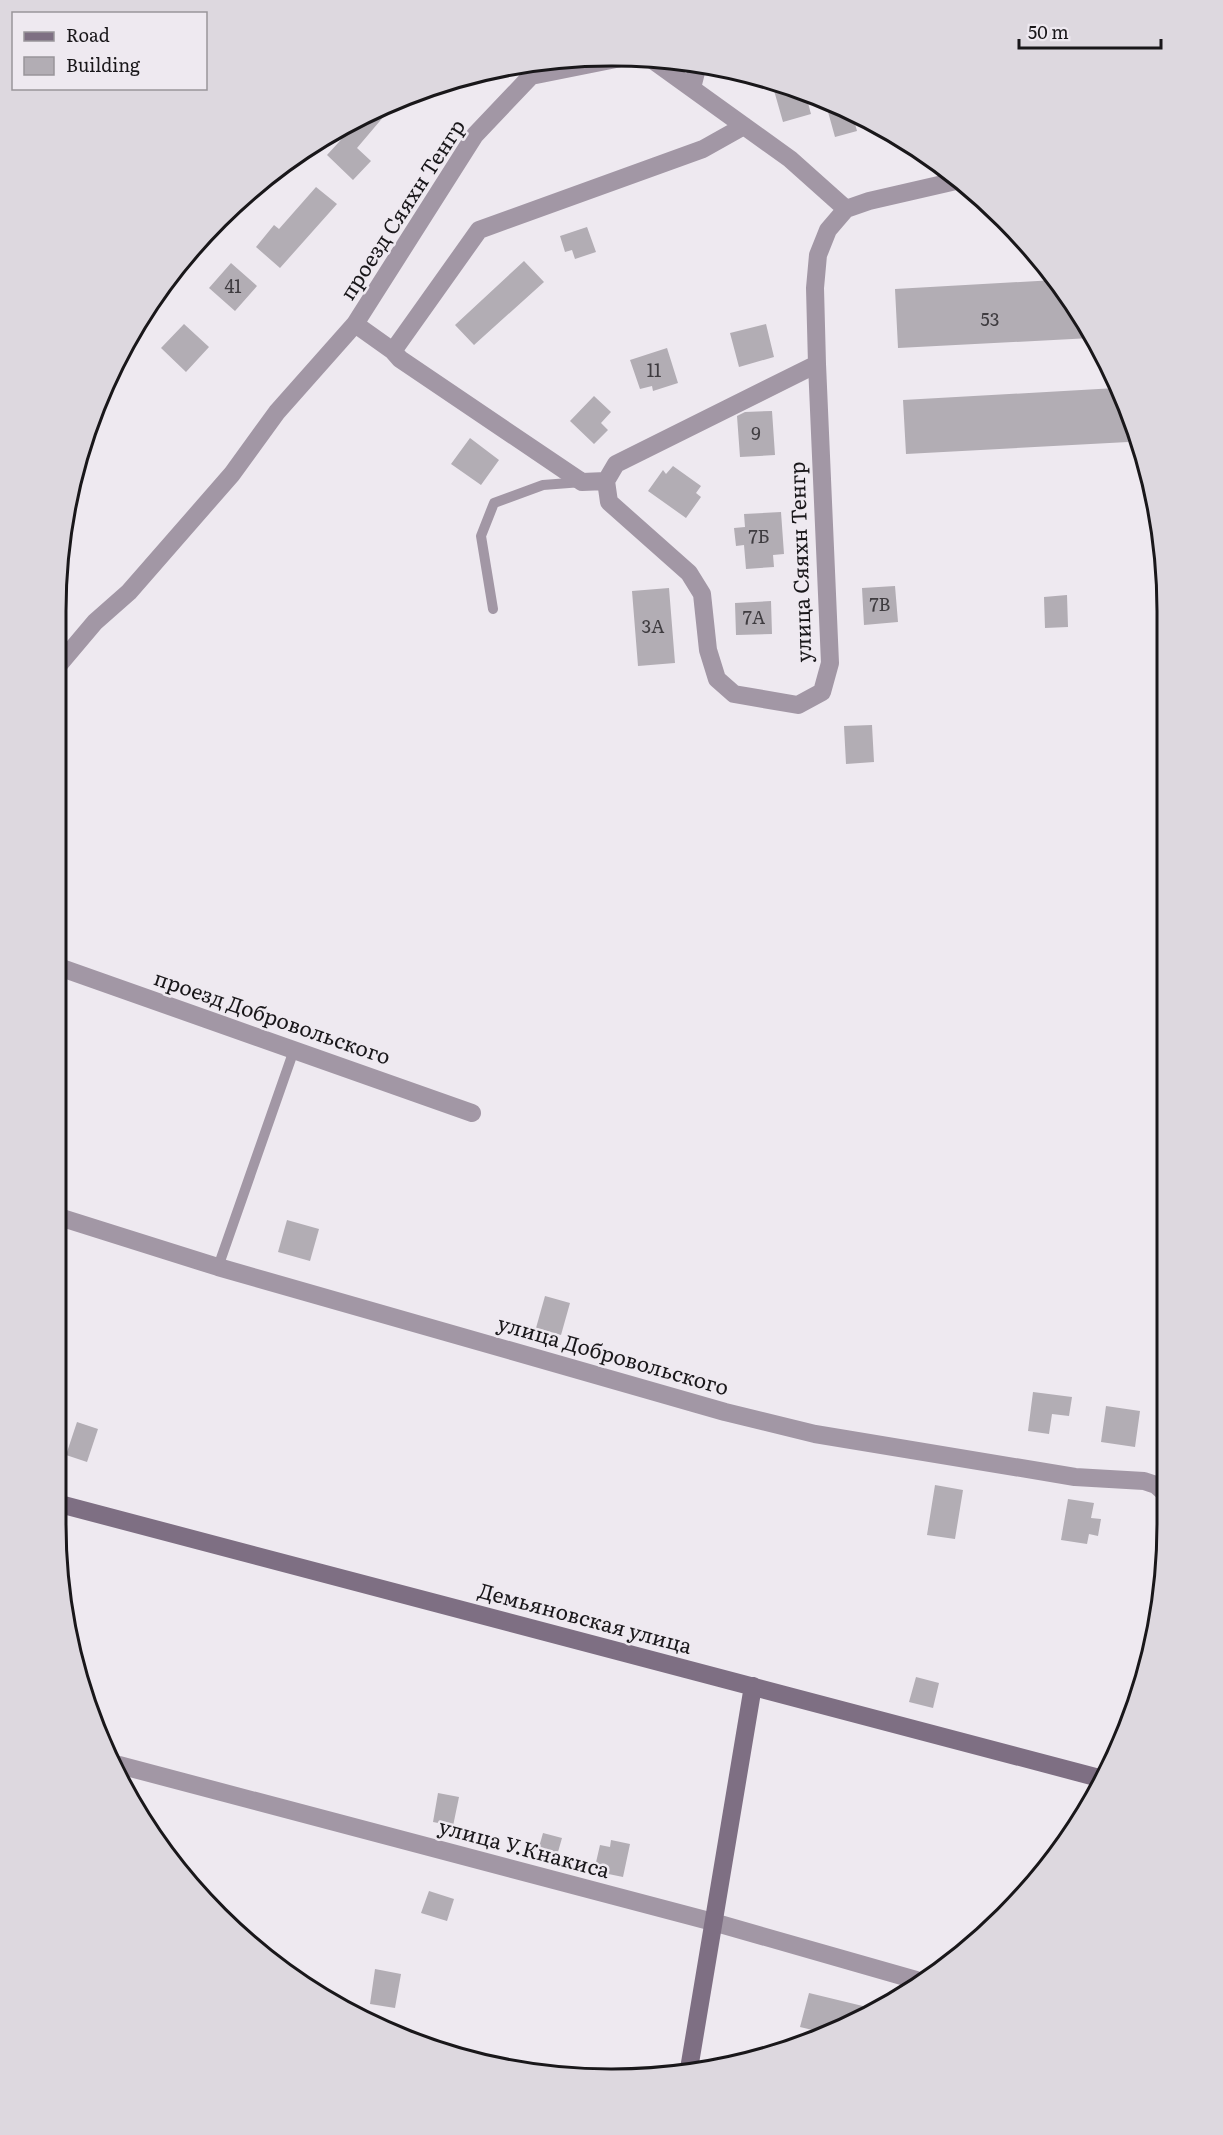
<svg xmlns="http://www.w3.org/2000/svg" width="1223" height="2135" font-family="Literata,serif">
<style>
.building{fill:#b2adb4}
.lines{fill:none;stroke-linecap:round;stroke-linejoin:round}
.lane{stroke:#a297a5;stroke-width:10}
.street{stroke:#a297a5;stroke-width:18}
.secondary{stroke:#7e6f83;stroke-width:18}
.labels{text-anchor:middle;stroke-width:5;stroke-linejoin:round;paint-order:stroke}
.number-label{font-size:18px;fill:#3f3c40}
.street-label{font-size:21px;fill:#19171a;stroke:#eee9f0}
.rim{fill:none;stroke:#19171a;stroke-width:3}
</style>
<rect width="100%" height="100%" fill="#eee9f0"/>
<path class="building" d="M785 84 805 92 811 114 783 122 773 87Z
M825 101 852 113 857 131 835 137Z
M396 102 357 148 371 161 353 180 327 155 349 131 343 127 366 113Z
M316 187 337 204 280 268 256 247 274 225 279 229Z
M587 227 596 252 575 259 572 250 565 252 560 236Z
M524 261 544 282 474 345 455 325Z
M231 263 257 286 235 311 209 288Z
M1055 280 1074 303 1091 338 898 348 895 289Z
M184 324 209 347 186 372 161 348Z
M766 324 774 357 739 367 730 333Z
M667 348 678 383 653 391 652 386 640 389 630 360Z
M1116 388 1126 408 1128 442 906 454 903 400Z
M594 396 611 412 601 423 608 430 594 444 570 421Z
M772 411 775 455 740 457 737 416 745 412Z
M470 438 499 460 481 485 451 464Z
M673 466 701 486 696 493 701 497 686 518 648 491 663 470 666 474Z
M781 512 784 554 773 555 774 567 746 569 744 545 736 546 734 528 745 527 744 514Z
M895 586 898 622 864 625 862 588Z
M669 588 675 663 638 666 632 591Z
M1067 595 1068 627 1045 628 1044 597Z
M771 601 772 634 736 635 735 603Z
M872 725 874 762 846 764 844 726Z
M287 1220 319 1229 310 1261 278 1252Z
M545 1296 570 1303 561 1335 536 1328Z
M1033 1392 1072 1397 1069 1416 1052 1414 1049 1434 1028 1431Z
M1106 1406 1140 1411 1135 1447 1101 1442Z
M77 1422 98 1429 87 1462 66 1455Z
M935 1485 963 1490 955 1539 927 1535Z
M1068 1499 1094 1503 1091 1518 1101 1519 1098 1536 1089 1534 1087 1544 1061 1540Z
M916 1677 939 1683 933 1708 909 1702Z
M438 1793 459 1797 453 1826 433 1822Z
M543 1833 562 1838 556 1859 537 1854Z
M611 1840 630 1844 623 1877 594 1871 600 1845 610 1847Z
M429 1891 454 1899 447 1921 421 1913Z
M375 1969 401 1974 395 2008 370 2004Z
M809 1993 871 2008 829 2034 800 2027Z"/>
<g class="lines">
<path class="lane" d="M493 609 481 536 494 503 543 485 582 482
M218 1267 294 1050"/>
<path class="street" d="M651 59 790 159 846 209
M692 88 698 64
M355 324 393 351 400 359 582 482 606 481 616 464 817 364
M393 351 479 230 703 149 744 126
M606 481 609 502 689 573 702 594 708 650 717 679 734 694 798 705 822 692 830 663 817 364 815 288 818 255 828 230 846 209 869 201 956 181
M57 667 95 622 129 592 232 474 277 412 355 324 475 135 531 76 621 58
M56 966 472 1113
M56 1216 218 1267 725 1412 815 1434 1075 1477 1144 1481 1156 1485 1166 1494
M119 1765 713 1922 916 1980"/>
<path class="secondary" d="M56 1503 1103 1779
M689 2069 753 1686"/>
</g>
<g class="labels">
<g class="number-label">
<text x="233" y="293">41</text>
<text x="990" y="326">53</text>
<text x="654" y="377">11</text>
<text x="756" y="440">9</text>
<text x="759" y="543">7Б</text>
<text x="880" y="611">7В</text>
<text x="754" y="624">7А</text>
<text x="653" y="633">3А</text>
</g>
<g class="street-label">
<text transform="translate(403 210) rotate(-57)" y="7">проезд Сяяхн Тенгр</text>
<text transform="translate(801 562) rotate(-92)" y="7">улица Сяяхн Тенгр</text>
<text transform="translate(272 1018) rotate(19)" y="7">проезд Добровольского</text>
<text transform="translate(613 1356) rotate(16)" y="7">улица Добровольского</text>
<text transform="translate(585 1619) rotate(15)" y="7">Демьяновская улица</text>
<text transform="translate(524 1849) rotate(15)" y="7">улица У.Кнакиса</text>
</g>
</g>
<path d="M0 0H1223V2135H0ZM611 66H612A545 545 0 0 1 1157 611V1524A545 545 0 0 1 612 2069H611A545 545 0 0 1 66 1524V611A545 545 0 0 1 611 66Z" fill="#ddd8df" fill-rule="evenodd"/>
<path class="rim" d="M611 66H612A545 545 0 0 1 1157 611V1524A545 545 0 0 1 612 2069H611A545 545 0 0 1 66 1524V611A545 545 0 0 1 611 66Z"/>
<rect x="12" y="12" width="195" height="78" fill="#eee9f0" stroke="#99959a" stroke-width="1.5"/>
<rect x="24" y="32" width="30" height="9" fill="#7e6f83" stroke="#99959a" stroke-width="1.5"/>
<text x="66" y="42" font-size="18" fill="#19171a">Road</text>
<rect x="24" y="57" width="30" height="18" fill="#b2adb4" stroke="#99959a" stroke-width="1.5"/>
<text x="66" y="72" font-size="18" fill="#19171a">Building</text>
<path d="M1019 39v9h142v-9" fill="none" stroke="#19171a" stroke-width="3"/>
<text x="1028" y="39" font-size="18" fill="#19171a" stroke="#eee9f0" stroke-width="4.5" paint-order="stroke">50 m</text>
</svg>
